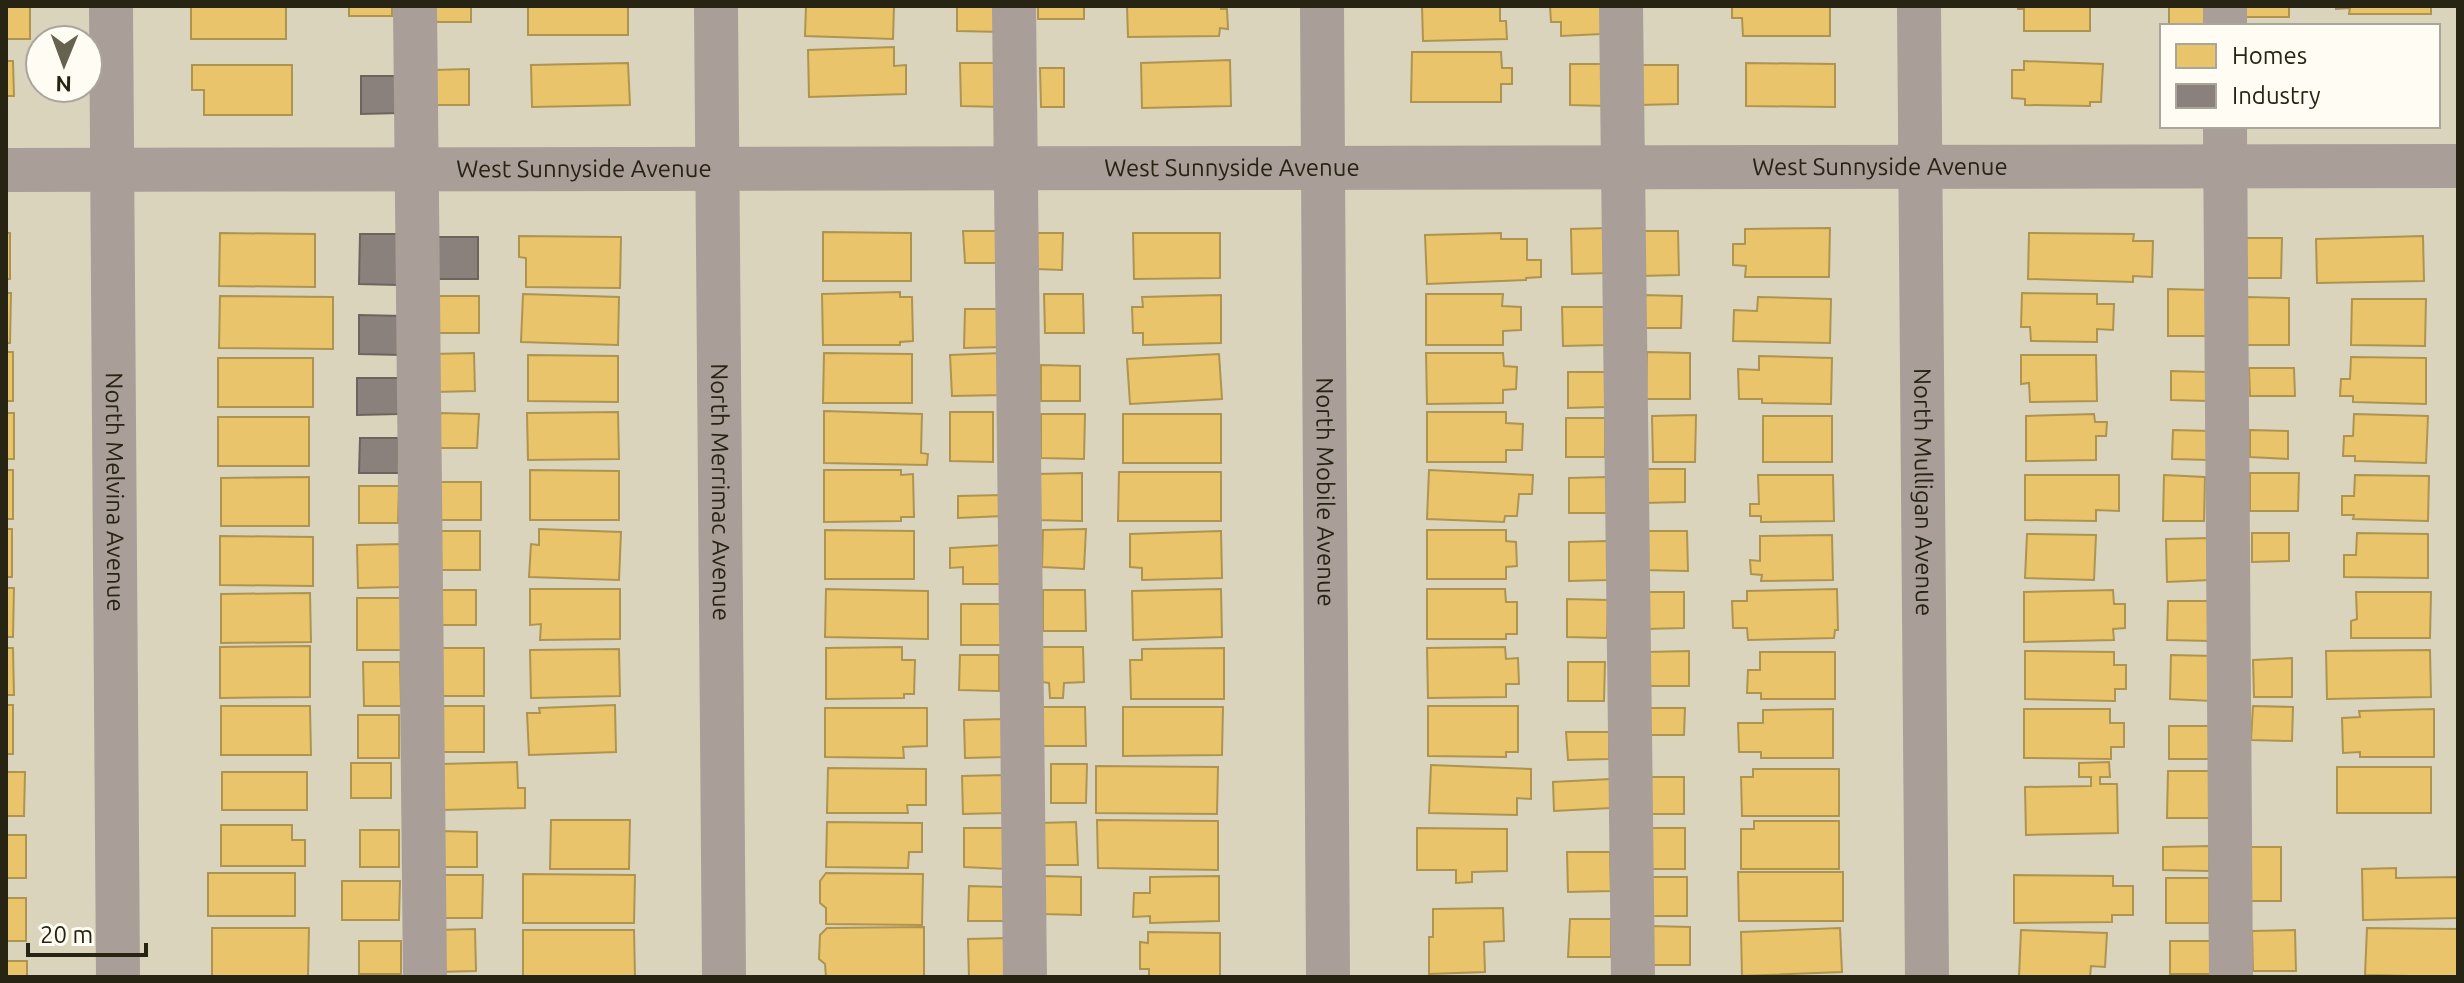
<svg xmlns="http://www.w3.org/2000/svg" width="2464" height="983" font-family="Ubuntu,sans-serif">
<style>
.homes{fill:#e9c46a;stroke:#af9450;stroke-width:2}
.industry{fill:#8a817c;stroke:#6d655d;stroke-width:2}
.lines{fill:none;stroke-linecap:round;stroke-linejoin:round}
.minor{stroke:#aa9e98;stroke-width:44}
.labels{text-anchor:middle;stroke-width:8;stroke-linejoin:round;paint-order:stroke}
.street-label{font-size:24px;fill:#282414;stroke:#fefcf3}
</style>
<rect width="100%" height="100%" fill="#dad4bd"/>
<path class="homes" d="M6 6H30V39H6Z
M191 6H286V39H191Z
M349 6H392V16H349Z
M432 6H471V22H432Z
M528 6H628V35H528Z
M806 6H894L893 39 805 36Z
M957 6H1003V32L957 31Z
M1038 6H1084V19H1038Z
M1127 6H1221V9H1227L1228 29 1220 28 1219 36 1128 37Z
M1422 6H1500V21H1506L1507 39 1423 41Z
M1550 6H1601V34L1561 36V22H1551Z
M1732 6H1830V36H1743L1742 18H1732Z
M2018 6H2090V31H2024V9H2018Z
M2169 6H2207V26H2169Z
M2245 6H2289V17H2245Z
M2336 6H2431V14H2349L2350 8 2336 9Z
M894 47V66L906 65V94L809 97 808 50Z
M1412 52H1501L1502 68H1512V84H1501V102H1411Z
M1230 60 1231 106 1142 108 1141 63Z
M6 61H13L14 96H6Z
M2024 61 2103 64 2101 102H2090V106L2025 105V99L2012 98V70H2024Z
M628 63 630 105 532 107 531 65Z
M960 63H1000L1001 107 961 106Z
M1746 63 1835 64V107L1746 106Z
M1570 64H1608V106L1570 105Z
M192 65H292V115H204V90H192Z
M1640 65H1678V104L1640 105Z
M1040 68H1064V107H1041Z
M469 69V105H435V70Z
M1609 228 1610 273 1572 274 1571 229Z
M1830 228 1829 277H1745L1746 266 1733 265V244H1745V229Z
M963 231H999V263H965Z
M1639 231H1678L1679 275 1639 276Z
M823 232 911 233V281H823Z
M6 233H10V279H6Z
M220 233 315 234V287L219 286Z
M1037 233H1063L1062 270 1036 269Z
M1133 233H1220V278L1134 279Z
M1501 233V239H1527V260H1541V277L1526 278V280L1427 284 1425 235Z
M2029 233 2134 234 2133 241H2153L2152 277 2133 276V282L2028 279Z
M519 236 621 237 620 288 526 287V258L519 257Z
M2423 236 2424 281 2317 283 2316 239Z
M2243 238H2282L2281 278H2242Z
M2168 289 2210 290 2211 336H2168Z
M900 292V297H912L913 341 900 342V345H823L822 294Z
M6 293H11L10 343H6Z
M2022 293 2097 294V304H2114L2113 330 2097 329V342L2031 341 2030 327H2021Z
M523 294 619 297 618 345 521 342Z
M1044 294H1083L1084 333H1045Z
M1426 294H1503L1502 306 1521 307V330L1503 331V345H1426Z
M1221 295V343L1143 345V333H1133L1132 307H1143L1142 297Z
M1642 295 1682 296 1681 328H1643Z
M220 296 333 297V349L219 348Z
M438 296H479V333H438Z
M1758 297 1831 299 1830 343 1733 341 1734 310 1757 311Z
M2247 297 2289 298V345H2247Z
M2352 299H2426L2425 346 2351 345Z
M1562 307H1605L1606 345 1563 346Z
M965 309H1002V347L964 348Z
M6 352H13V401H6Z
M1647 352 1690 353V399H1646Z
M474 353 475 391 435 392 433 354Z
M824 353 912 354V403H823Z
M1002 353 1003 395 952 396 950 355Z
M1426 353H1503L1504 366 1517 367 1516 389 1503 390V403L1427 404Z
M1219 354 1222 399 1130 404 1127 359Z
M528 355 618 356V402L528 401Z
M2021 355H2096L2097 401 2030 402 2029 383 2021 384Z
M1759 356 1832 358 1831 404 1762 403V399H1739L1738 369 1759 370Z
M2351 357 2426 358V404L2353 402V396H2340L2341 379H2350Z
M218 358H313V407H218Z
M1041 365 1080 366V401H1041Z
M2249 368H2294L2295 396H2250Z
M2171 371 2208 372V401L2171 400Z
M1568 372H1606V407L1568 408Z
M824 411 922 414 921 453 928 454 927 465 824 463Z
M618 412 619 459 528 460 527 413Z
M950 412H993V462L950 461Z
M1427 412H1506V423L1523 424 1522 450H1506V462H1427Z
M6 413H14V459H6Z
M439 413 479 414 477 448H439Z
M1041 414H1085L1084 459 1041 458Z
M1123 414H1221V463H1123Z
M2094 414 2095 422H2107L2106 436H2096V460L2026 461V416Z
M2354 414 2428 416 2426 463 2355 461V456H2343L2344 436H2353Z
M1696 415 1695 462H1653L1652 416Z
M1763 416H1832V462H1763Z
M218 417H309V466H218Z
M1566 418H1605V457H1566Z
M2173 430 2211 431 2210 460 2172 459Z
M2250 430 2288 431V459L2250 457Z
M1643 469H1685V502L1643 503Z
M6 470H13V519H6Z
M530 470 619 471V520H530Z
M824 470H901V475L913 474 914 517H901V521L824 522Z
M1429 470 1533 475 1532 494H1519L1517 516H1505L1504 522 1427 519Z
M1119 472H1221V521H1118Z
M1082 473V521L1036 520V474Z
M2250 473H2299L2298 511H2250Z
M1758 475H1833L1834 521 1761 522V516H1750V504H1759Z
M2025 475H2119V511L2096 510V521L2025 520Z
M2164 475 2205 477 2204 521H2163Z
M2355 475 2429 476 2428 521 2353 519 2354 515H2342V496H2354Z
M309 477V526H221V478Z
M1607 477V513H1569V478Z
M437 482H481V520H437Z
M359 486H399L398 523H359Z
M1002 495 1003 516 958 518V496Z
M6 529H12V577H6Z
M539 529 621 532 619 580 529 577 531 544 539 545Z
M1086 529 1084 569 1042 567 1043 530Z
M825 530 914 531V579H825Z
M1427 530H1506V541L1516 542 1517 566 1506 567V579H1427Z
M439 531H480V570H438Z
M1221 531 1222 578 1142 580V568L1130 567V534Z
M1642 531H1687L1688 571 1642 570Z
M2252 533H2289V561L2252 562Z
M2357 533 2428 534V578L2344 577V555H2356Z
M2027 534 2096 535 2094 580 2025 578Z
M1832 535 1833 580 1761 581 1762 575 1751 574 1750 560 1760 561V536Z
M220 536 313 537V586L220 585Z
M2209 538 2210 580 2167 582 2166 539Z
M1607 541 1608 580 1569 581V542Z
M402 544V587L358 588 357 545Z
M1005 545 1007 584H963V567L950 568V548Z
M6 588H14L13 637H6Z
M530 589H620V639L540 640 541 624 530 625Z
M826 589 928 591V639L825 637Z
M1221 589 1222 637 1133 640 1132 591Z
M1427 589H1505L1506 602H1517V634H1506V639H1427Z
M1837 589 1838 630H1835L1834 638 1748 640 1747 628H1733L1732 601H1747V591Z
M438 590H476V625H438Z
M1043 590H1085L1086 631H1043Z
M2113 590 2114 604H2125V628L2113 629 2114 640 2024 642V592Z
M1645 592H1684V628L1645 629Z
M2356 592H2431L2430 638H2351V621L2357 619Z
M310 593 311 642 221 643V594Z
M357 598H401V650H357Z
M1567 599 1608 600 1607 638 1567 637Z
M2168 601H2211V641L2167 640Z
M961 604H1005L1006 645H961Z
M310 646V697L220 698V647Z
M902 647V660H915L914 694H904V698L826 699V648Z
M1042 647H1083L1084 682 1064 683 1063 698H1050L1049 683 1042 682Z
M1505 647 1506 659 1518 658 1519 684H1506V697L1428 698 1427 648Z
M6 648H13L14 695H6Z
M440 648H484V696H440Z
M1224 648V699H1131L1130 660H1142V649Z
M619 649 620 696 531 698 530 650Z
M2430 650 2431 697 2327 699 2326 651Z
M1689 651V686H1649L1647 652Z
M2025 651 2114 652V665H2126V689H2115V701L2025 699Z
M1760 652H1835V699H1761V693H1747L1748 670H1760Z
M960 655H999V691L959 690Z
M2171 655 2214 656 2213 701 2170 699Z
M2292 658V697H2254L2253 660Z
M363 662H400L401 706H364Z
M1568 662H1605L1604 701H1568Z
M6 705H13V754H6Z
M615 705 616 752 529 755 527 713H540L539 708Z
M221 706H310L311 755H221Z
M441 706H484V752H440Z
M1428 706H1518V752H1506V757L1428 756Z
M2253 706 2293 707 2292 741 2251 740Z
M1043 707H1085L1086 746H1043Z
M1123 707H1223L1222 755 1123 756Z
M825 708H927V746L903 747 904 758 825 757Z
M1647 708H1685L1684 735H1647Z
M1833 709V758H1761V752H1739L1738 723H1763V710Z
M2024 709H2110V723H2124V747H2111V759L2024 758Z
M2434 709V757H2360V752L2343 753 2342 718 2360 717 2359 711Z
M358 715H399V758H358Z
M1005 719 1006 757 965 758 964 720Z
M2169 726H2214L2215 759H2169Z
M1566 732H1609V759L1568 760Z
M517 762 518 788H525V808L442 810 441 764Z
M2109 762 2110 777H2100V784H2117L2118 833 2026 835 2025 787 2091 786V777H2079V763Z
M351 763H391V798H351Z
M1051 764H1087L1086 803H1051Z
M1431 765 1531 769V799L1517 798V815L1429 813Z
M1096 766 1218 767 1217 814 1096 813Z
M2337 767H2431V813H2337Z
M828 768 926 769V805H907L908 813H827Z
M1753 769H1839V816H1742L1741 777H1753Z
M2168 771H2215V818H2167Z
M6 772H25L24 816H6Z
M222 772H307V810H222Z
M1005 775 1006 813 963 814 962 776Z
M1647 777H1684V814H1648Z
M1610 779 1611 808 1554 811 1553 782Z
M551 820H630L629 869H550Z
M1097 820 1218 821V870L1098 868Z
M1754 821H1839V869H1741V829H1754Z
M827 822 922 823V852H909L908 868 826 867Z
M1076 822 1078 865H1038L1037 823Z
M221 825H292V840H305V866H221Z
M964 828H1006L1007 869 964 867Z
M1417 828 1507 829V871L1472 872V882L1456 883V870H1417Z
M1649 828H1685V869H1648Z
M360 830H399V867H360Z
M440 831 477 832V867H440Z
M6 835H26V878H6Z
M2209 846V871L2163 870V847Z
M2246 847H2281V901H2246Z
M1567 852H1610L1611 891 1568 892Z
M2396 868V878L2458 877V918L2363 920 2362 869Z
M1738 872H1843V921H1739Z
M208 873H295V916H208Z
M826 873 923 874 922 925 826 924V908L820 903V881Z
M523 874 635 875 634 923H523Z
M440 875H483L482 918H439Z
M2014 875 2113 876V886H2133V915H2112V922L2014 923Z
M1044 876 1081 877V915L1043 914Z
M1219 876V921L1150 923V916L1133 917 1134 893H1150V877Z
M1648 877H1687V916H1649Z
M2166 878H2209V923H2166Z
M342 881H400L399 920H342Z
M969 886 1007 887 1006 921H968Z
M6 898H26V941H6Z
M1503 908 1504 941 1484 942 1485 972 1429 974V937H1433V909Z
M1570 919H1611V957H1568Z
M1650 926 1690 927V965H1649Z
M924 927V977H826L825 964 819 959 820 935 827 928Z
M212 928H309L308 976H212Z
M1840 928 1842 972 1742 976 1741 932Z
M2367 928 2458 929V977L2365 975Z
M475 929 476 971 436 972V930Z
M523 930H634L635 977H523Z
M2021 930 2107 933 2105 967 2091 966 2090 977H2019Z
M2295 930 2296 971H2253L2252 931Z
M1148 932 1220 933V977L1149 976V969H1140V942L1148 943Z
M1007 938 1009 977H969L968 939Z
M359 941H401V974H359Z
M2170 941H2212V974H2170Z
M6 961H27V977H6Z"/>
<path class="industry" d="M361 76H399V113L361 114Z
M360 234H398V285L359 284Z
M437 237H478V279H436Z
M359 315 403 316 402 355 359 354Z
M357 378H398L399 414 357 415Z
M360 438H398L399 473H359Z"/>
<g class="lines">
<g class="minor">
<path id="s1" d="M111 6 118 977"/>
<path d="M415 6 425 977"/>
<path id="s2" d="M716 6 724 977"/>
<path d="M1014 6 1025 977"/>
<path id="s3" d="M1322 6 1328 977"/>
<path d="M1621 6 1633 977"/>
<path id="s4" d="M1919 6 1927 977"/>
<path d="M2225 6V26"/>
<path d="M2225 126 2231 977"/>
<path id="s5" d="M6 170 2458 166"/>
</g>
</g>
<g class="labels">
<g class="street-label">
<text dy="8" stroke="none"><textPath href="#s5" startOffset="1874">West Sunnyside Avenue</textPath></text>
<text dy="8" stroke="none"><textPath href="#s5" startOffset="1226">West Sunnyside Avenue</textPath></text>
<text dy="8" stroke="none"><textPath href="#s5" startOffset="578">West Sunnyside Avenue</textPath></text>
<text dy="8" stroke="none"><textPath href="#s1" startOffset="486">North Melvina Avenue</textPath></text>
<text dy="8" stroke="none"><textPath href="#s3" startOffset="486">North Mobile Avenue</textPath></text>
<text dy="8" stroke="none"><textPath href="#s2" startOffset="486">North Merrimac Avenue</textPath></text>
<text dy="8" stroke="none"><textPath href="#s4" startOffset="486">North Mulligan Avenue</textPath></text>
</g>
</g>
<rect width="2464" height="983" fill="none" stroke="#282414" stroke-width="16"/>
<rect x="2160" y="24" width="280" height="104" fill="#fefcf3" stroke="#a8a69a" stroke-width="2"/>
<rect x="2176" y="44" width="40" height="24" fill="#e9c46a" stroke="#a8a69a" stroke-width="2"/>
<text x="2232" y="64" font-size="24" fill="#282414">Homes</text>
<rect x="2176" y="84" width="40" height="24" fill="#8a817c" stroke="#a8a69a" stroke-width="2"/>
<text x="2232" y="104" font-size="24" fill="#282414">Industry</text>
<g transform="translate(64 64) rotate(181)"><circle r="38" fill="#fefcf3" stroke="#a8a69a" stroke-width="2"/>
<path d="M0-6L14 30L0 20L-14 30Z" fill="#66624f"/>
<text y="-12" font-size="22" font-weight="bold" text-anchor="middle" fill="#282414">N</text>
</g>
<path d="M28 943v12h118v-12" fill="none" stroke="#282414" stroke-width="4"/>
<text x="40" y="943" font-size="24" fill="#282414" stroke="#fefcf3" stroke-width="6" paint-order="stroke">20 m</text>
</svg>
